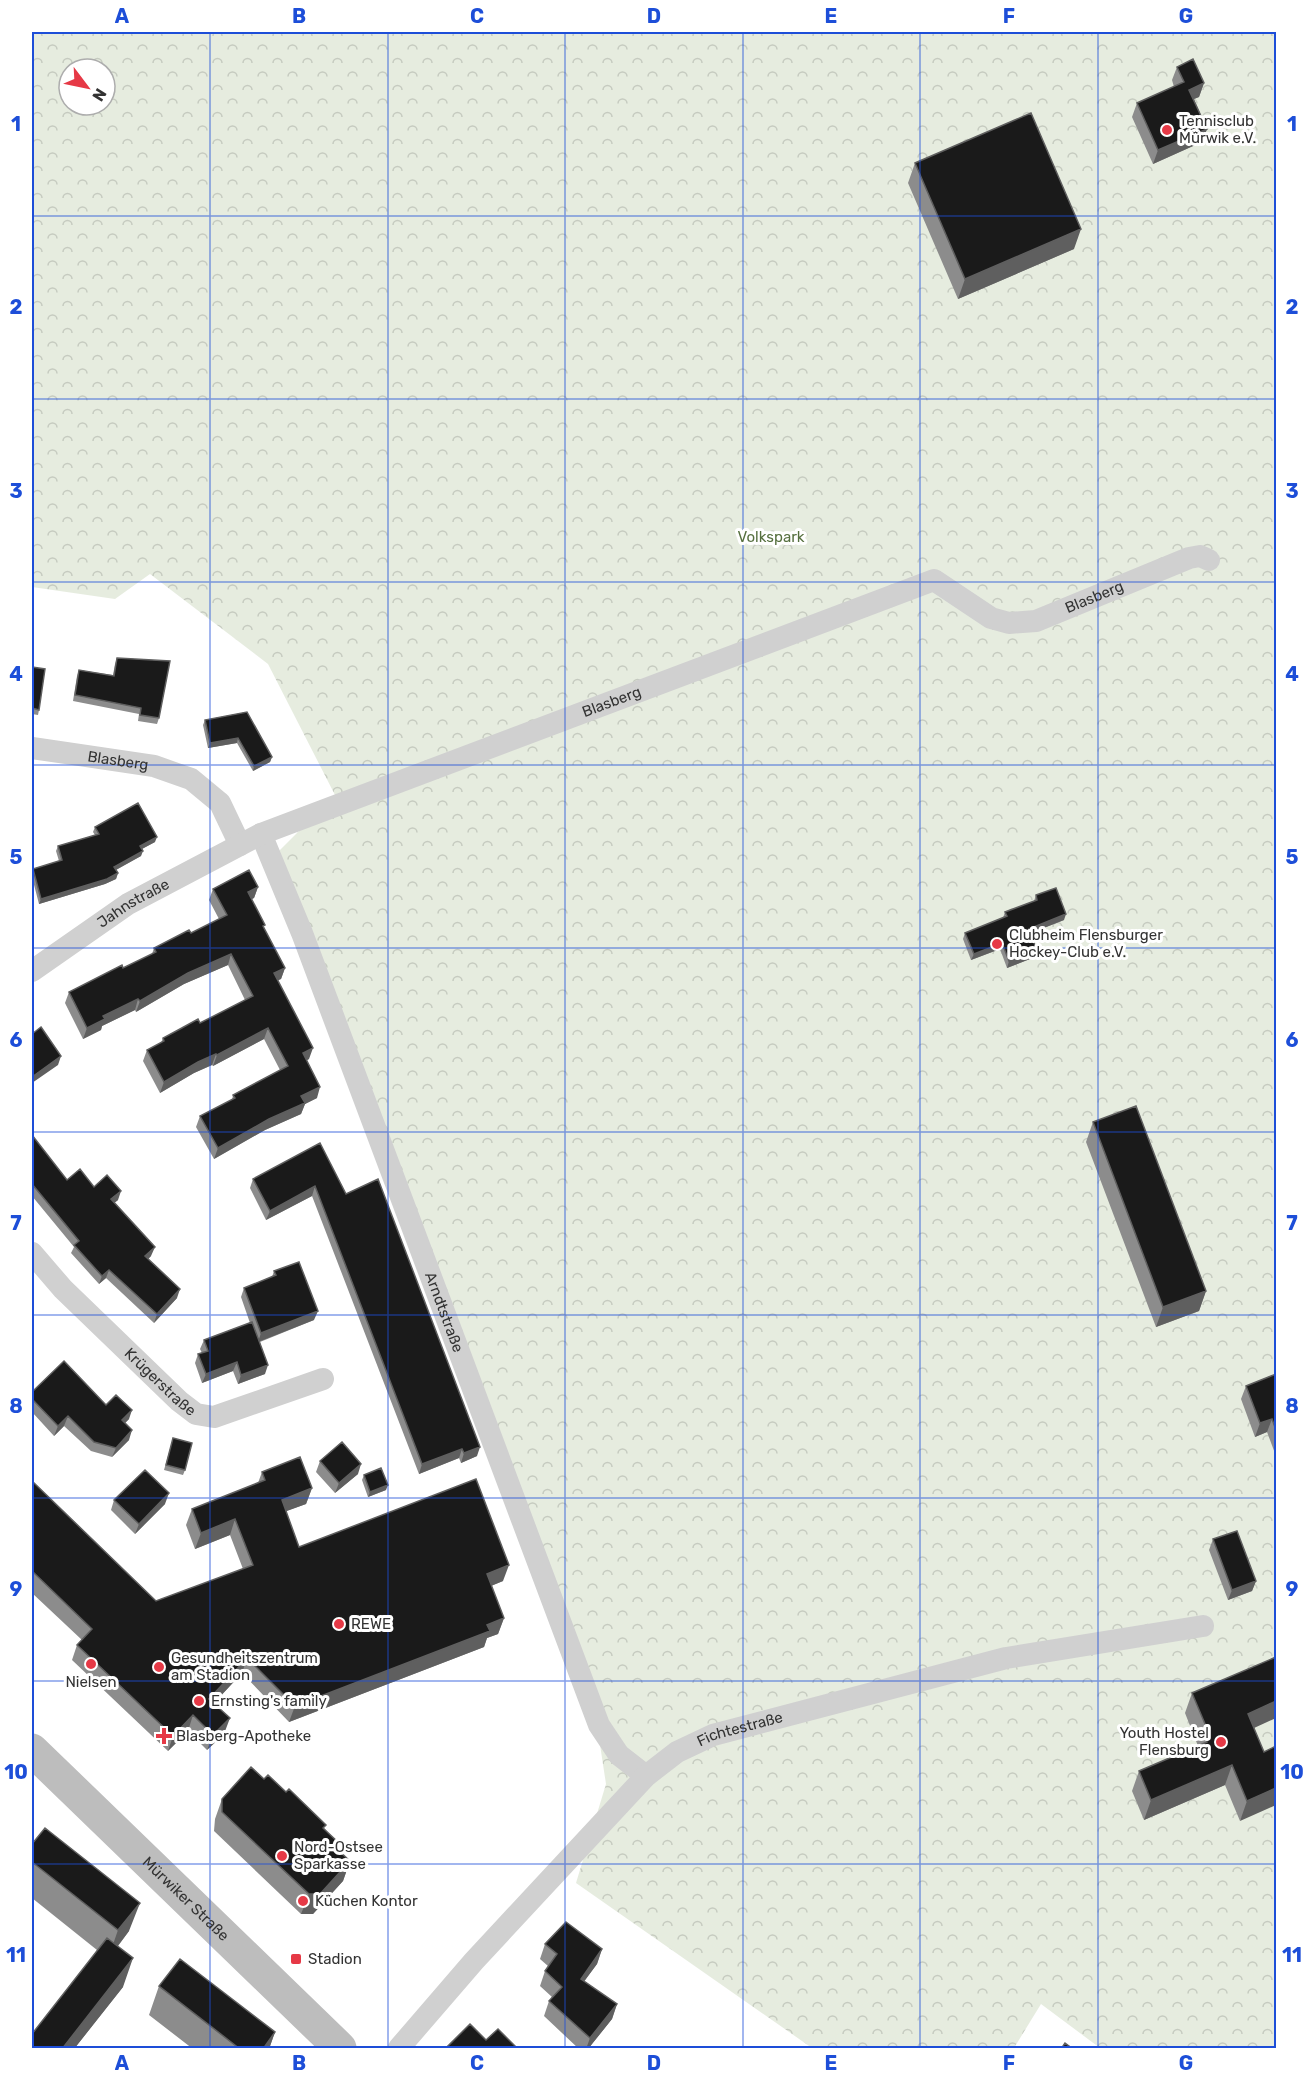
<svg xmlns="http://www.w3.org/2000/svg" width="1308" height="2080" font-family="Rubik,sans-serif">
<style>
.park{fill:url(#park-crowns);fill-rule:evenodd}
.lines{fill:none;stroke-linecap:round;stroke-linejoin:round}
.minor{stroke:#d0d0d0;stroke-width:22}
.secondary{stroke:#bdbdbd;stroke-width:33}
.wall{fill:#8c8c8c}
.shaded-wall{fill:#5f5f5f}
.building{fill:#1a1a1a;stroke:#5f5f5f;stroke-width:1.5}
.grid{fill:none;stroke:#1d4ed8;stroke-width:1.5;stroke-opacity:0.55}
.poi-dot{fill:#e63946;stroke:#fff;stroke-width:2}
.labels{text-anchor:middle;stroke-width:6;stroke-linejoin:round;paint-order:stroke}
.poi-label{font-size:15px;fill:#333;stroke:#fff;text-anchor:start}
.park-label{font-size:15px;fill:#56703f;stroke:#fff}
.street-label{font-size:15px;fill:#333;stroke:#fff}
.neatline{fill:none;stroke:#1d4ed8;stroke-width:2}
.grid-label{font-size:20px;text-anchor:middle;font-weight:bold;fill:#1d4ed8}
</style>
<defs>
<pattern id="park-crowns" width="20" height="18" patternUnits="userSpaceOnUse" patternTransform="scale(1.5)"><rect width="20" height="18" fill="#e6ecdf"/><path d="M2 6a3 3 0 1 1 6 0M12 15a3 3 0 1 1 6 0" fill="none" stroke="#c6cbc0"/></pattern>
</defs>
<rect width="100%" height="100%" fill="#fff"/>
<path class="park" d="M32 32H1276V2048H1100L1041 2004 1014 2048H812L576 1883 606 1784 597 1725 272 858 335 795 268 664 150 574 115 599 32 587ZM69 69H105V105H69Z"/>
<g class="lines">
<g class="minor">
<path id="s1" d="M32 748 154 766 191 779 220 803 240 845"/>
<path id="s2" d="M261 834 302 933 599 1725 619 1755 646 1776"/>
<path id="s3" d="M32 971 128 904 261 834 934 580 991 618 1009 623 1036 621 1189 558 1200 556 1209 560"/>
<path id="s4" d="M32 1253 63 1289 179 1401 196 1414 214 1417 323 1379"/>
<path id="s5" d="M399 2048 474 1961 646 1776 677 1752 713 1735 1006 1658 1203 1626"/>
</g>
<path class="secondary" id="s6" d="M32 1750 340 2048"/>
</g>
<path class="wall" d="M1177 67 1204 83 1199 97 1194 99 1207 129 1202 142 1153 164 1132 117 1137 103 1174 87 1172 80Z
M915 163 1074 249 958 299 908 183Z
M117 658 159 718 157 724 138 721 139 714 73 701 77 676 79 670 113 675 115 664Z
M32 667 39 710 38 715 32 714Z
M247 712 272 757 270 762 253 771 237 743 208 748 203 725 205 720Z
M95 827 155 842 142 849 141 856 116 870 118 873 116 879 105 884 39 904 32 877 33 869 59 861 56 851 58 846 95 835 93 832Z
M258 887 254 898 251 899 264 929 285 968 281 979 278 980 309 1059 307 1060 317 1098 305 1104 301 1114 265 1130 214 1159 196 1127 200 1116 232 1100 233 1095 280 1070 264 1039 213 1066 212 1065 194 1073 160 1093 143 1061 147 1050 161 1043 163 1038 200 1023 245 1000 228 965 184 984 136 1012 135 1010 102 1026 101 1030 83 1039 65 1003 69 992 123 968 152 954 154 948 191 933 219 919 209 900 213 889Z
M1036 895 1064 920 1031 933 1037 951 1035 957 1007 968 1000 949 971 960 963 939 965 933 1003 918 1005 912 1034 901Z
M1093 1122 1206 1291 1199 1311 1156 1327 1086 1142Z
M32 1135 67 1180 94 1187 118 1200 114 1203 151 1256 148 1259 177 1298 154 1323 106 1278 99 1284 71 1253 74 1247 32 1196Z
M320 1143 477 1456 461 1463 459 1458 419 1474 312 1196 266 1220 250 1188 253 1179Z
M274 1271 314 1320 260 1342 265 1374 238 1384 233 1371 202 1383 195 1363 198 1354 202 1353 200 1349 204 1340 250 1323 241 1297 244 1288 272 1277Z
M1276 1374V1456L1267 1432 1255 1437 1241 1399 1246 1386Z
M32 1392 106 1405 129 1419 125 1423 129 1440 112 1457 91 1451 64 1426 54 1436 32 1412Z
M173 1438 185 1470 183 1475 164 1470Z
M320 1461 358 1474 335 1493 316 1472Z
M262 1472 312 1488 306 1504 286 1511 299 1547 503 1581 491 1586 504 1618 498 1634 487 1638 484 1647 289 1722 242 1673 214 1703 224 1734 207 1750 188 1731 168 1751 72 1660 77 1645 82 1640 32 1593V1481L156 1601 243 1569 230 1535 195 1549 186 1525 192 1509 258 1483Z
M364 1475 386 1490 368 1497 362 1480Z
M114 1500 165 1504 135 1534 111 1510Z
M1213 1539 1256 1581 1252 1591 1228 1600 1209 1550Z
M1192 1693 1254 1728 1264 1752 1276 1746 1240 1821 1225 1785 1144 1820 1132 1791 1139 1771 1198 1746 1185 1713Z
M264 1779 325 1829 338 1850 350 1861 343 1881 313 1914H301L214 1831 215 1819 222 1799Z
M32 1844 129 1931 118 1946 123 1987 74 2049H32L97 1950 32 1898Z
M545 1944 602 1949 597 1964 584 1981 617 2004 612 2019 588 2049H579L544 2016 549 2001 552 1997 540 1986 545 1971 548 1966 540 1959Z
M159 1986 275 2032 269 2049H193L149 2015Z"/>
<path class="shaded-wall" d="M1204 83 1199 97 1184 103 1189 90Z
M1207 129 1202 142 1153 164 1158 150Z
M1081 229 1074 249 958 299 965 279Z
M238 738 237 743 208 748 210 743Z
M272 757 270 762 253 771 254 766Z
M157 837 155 842 138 851 140 846Z
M143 851 141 856 112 872 114 867Z
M118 873 116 879 105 884 39 904 41 899Z
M258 887 254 898 244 903 248 892Z
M1066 914 1064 920 1026 935 1029 929Z
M1002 943 1000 949 971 960 974 954Z
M1037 951 1035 957 1007 968 1009 961Z
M231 954 228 965 184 984 136 1012 140 1001 188 973Z
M285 968 281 979 270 984 274 973Z
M138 999 135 1010 102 1026 101 1030 83 1039 87 1028 103 1016Z
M268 1028 264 1039 213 1066 217 1055Z
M313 1048 309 1059 299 1064 303 1053Z
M216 1054 212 1065 194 1073 160 1093 164 1082 198 1062Z
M61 1056 58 1065 32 1083V1077Z
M320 1087 317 1098 305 1104 301 1114 265 1130 214 1159 218 1148 301 1096Z
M315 1186 312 1196 266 1220 270 1211Z
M121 1191 118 1200 108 1208 111 1199Z
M155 1247 151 1256 142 1265 145 1256Z
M109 1270 106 1278 99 1284 102 1276Z
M180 1289 177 1298 154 1323 157 1314Z
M1206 1291 1199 1311 1156 1327 1163 1307Z
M318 1311 314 1320 258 1342 261 1333Z
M237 1362 233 1371 202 1383 206 1374Z
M268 1365 265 1374 238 1384 241 1375Z
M132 1410 129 1419 119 1429 122 1420Z
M68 1416 64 1426 54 1436 58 1426Z
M1272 1419 1267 1432 1255 1437 1260 1423Z
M132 1430 129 1440 112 1457 116 1448Z
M480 1447 477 1456 461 1463 464 1453Z
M462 1449 459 1458 419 1474 422 1464Z
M361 1464 358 1474 335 1493 339 1483Z
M388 1485 386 1490 368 1497 370 1492Z
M312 1488 306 1504 276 1515 282 1500Z
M169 1493 165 1504 135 1534 139 1524Z
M235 1519 230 1535 195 1549 201 1533Z
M509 1565 503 1581 481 1590 487 1574Z
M1256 1581 1252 1591 1228 1600 1232 1590Z
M504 1618 498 1634 487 1638 484 1647 289 1722 295 1706 487 1625Z
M247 1658 242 1673 203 1715 209 1699Z
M1276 1701V1718L1241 1734 1248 1714Z
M193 1715 188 1731 168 1751 173 1736Z
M230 1718 224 1734 207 1750 213 1735Z
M1232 1765 1225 1785 1144 1820 1151 1800Z
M1276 1788V1805L1240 1821 1247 1801Z
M350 1861 343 1881 313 1914H301L309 1894Z
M140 1903 129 1931 108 1959 118 1930Z
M602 1949 597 1964 575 1994 581 1979Z
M133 1958 123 1987 74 2049H62Z
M617 2004 612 2019 588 2049H586L590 2038Z
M275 2032 269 2049H263Z"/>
<path class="building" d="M1193 59 1204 83 1189 90 1207 129 1158 150 1137 103 1184 82 1177 67Z
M1031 113 1081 229 965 279 915 163Z
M117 658 170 661 159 718 140 715 141 708 75 695 79 670 114 676Z
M32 667 45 669 39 710 32 708Z
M247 712 272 757 254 766 238 738 210 743 205 720Z
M138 803 157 837 140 846 143 851 114 867 118 873 107 879 41 899 33 869 62 860 58 846 99 834 95 827Z
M249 870 258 887 248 892 265 925 263 926 285 968 274 973 313 1048 303 1053 320 1087 301 1096 305 1103 269 1119 218 1148 200 1116 235 1098 233 1095 288 1066 268 1028 217 1055 216 1054 198 1062 164 1082 147 1050 164 1041 163 1038 180 1029 198 1019 200 1023 253 996 231 954 188 973 140 1001 138 999 103 1016 105 1019 87 1028 69 992 122 965 123 968 156 952 154 948 189 930 191 933 227 915 213 889Z
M1056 888 1066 914 1029 929 1037 951 1009 961 1002 943 974 954 965 933 1007 916 1005 912 1037 900 1036 895Z
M41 1027 61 1056 32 1077V1034Z
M1136 1106 1206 1291 1163 1307 1093 1122Z
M32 1135 67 1180 80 1169 94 1187 107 1175 121 1191 111 1199 155 1247 145 1256 180 1289 157 1314 109 1270 102 1276 74 1245 79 1241 32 1184Z
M320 1143 346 1194 378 1179 480 1447 464 1453 462 1449 422 1464 315 1186 270 1211 253 1179Z
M299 1262 318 1311 261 1333 244 1288 276 1275 274 1271Z
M252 1322 268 1365 241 1375 237 1362 206 1374 198 1354 208 1351 204 1340Z
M64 1361 106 1405 116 1395 132 1410 122 1420 132 1430 116 1448 94 1442 68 1416 58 1426 32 1399V1392Z
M1276 1374V1430L1272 1419 1260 1423 1246 1386Z
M173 1438 192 1443 185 1470 166 1465Z
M342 1442 361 1464 339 1483 320 1461Z
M300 1457 312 1488 282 1500 299 1547 476 1479 509 1565 487 1574 504 1618 487 1625 490 1631 295 1706 247 1658 209 1699 230 1718 213 1735 193 1715 173 1736 77 1645 92 1629 32 1571V1481L156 1601 253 1565 235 1519 201 1533 192 1509 265 1480 262 1472Z
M381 1468 388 1485 370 1492 364 1475Z
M145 1470 169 1493 139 1524 114 1500Z
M1237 1531 1256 1581 1232 1590 1213 1539Z
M1276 1657V1701L1248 1714 1264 1752 1276 1746V1788L1247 1801 1232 1765 1151 1800 1139 1771 1207 1742 1203 1733 1208 1731 1192 1693Z
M251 1767 264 1779 268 1775 286 1792 289 1789 326 1825 323 1828 340 1844 336 1848 350 1861 320 1894H309L222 1812V1799Z
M45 1828 140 1903 118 1930 32 1862V1844Z
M566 1922 602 1949 581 1979 617 2004 590 2038 549 2001 562 1987 545 1971 557 1954 545 1944Z
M107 1938 133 1958 62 2049H32V2034Z
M180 1959 275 2032 263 2049H240L159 1986Z
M470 2024 486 2040 498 2029 518 2049H448L447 2047Z
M1065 2043 1073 2049H1061Z"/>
<path class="grid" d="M210 32V2048M388 32V2048M565 32V2048M743 32V2048M920 32V2048M1098 32V2048M32 216H1276M32 399H1276M32 582H1276M32 765H1276M32 948H1276M32 1132H1276M32 1315H1276M32 1498H1276M32 1681H1276M32 1864H1276"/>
<g class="poi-dot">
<circle cx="1167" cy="130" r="6"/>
<circle cx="997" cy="944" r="6"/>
<circle cx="339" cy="1624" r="6"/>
<circle cx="91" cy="1664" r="6"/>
<circle cx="159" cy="1667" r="6"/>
<circle cx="199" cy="1701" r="6"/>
<path d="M161 1727h6v6h6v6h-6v6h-6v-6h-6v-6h6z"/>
<circle cx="1221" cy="1742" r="6"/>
<circle cx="282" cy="1856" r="6"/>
<circle cx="303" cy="1901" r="6"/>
<rect x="290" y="1953" width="12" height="12" rx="3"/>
</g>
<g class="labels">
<g class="poi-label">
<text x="1179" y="126">Tennisclub<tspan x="1179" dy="17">Mürwik e.V.</tspan></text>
<text x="1009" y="940">Clubheim Flensburger<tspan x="1009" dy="17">Hockey-Club e.V.</tspan></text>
<text x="351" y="1629">REWE</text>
<text x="171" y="1663">Gesundheitszentrum<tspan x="171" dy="17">am Stadion</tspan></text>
<text x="91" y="1687" text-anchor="middle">Nielsen</text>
<text x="211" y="1706">Ernsting's family</text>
<text x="1209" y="1738" text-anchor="end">Youth Hostel<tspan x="1209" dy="17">Flensburg</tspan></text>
<text x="176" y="1741">Blasberg-Apotheke</text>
<text x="294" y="1852">Nord-Ostsee<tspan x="294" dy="17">Sparkasse</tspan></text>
<text x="315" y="1906">Küchen Kontor</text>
<text x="308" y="1964">Stadion</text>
</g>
<g class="park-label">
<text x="771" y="542">Volkspark</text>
</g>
<g class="street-label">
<text dy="5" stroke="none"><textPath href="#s3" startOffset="1164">Blasberg</textPath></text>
<text dy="5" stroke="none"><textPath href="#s3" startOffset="642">Blasberg</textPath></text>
<text dy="5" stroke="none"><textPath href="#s1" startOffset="87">Blasberg</textPath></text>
<text dy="5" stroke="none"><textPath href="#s3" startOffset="122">Jahnstraße</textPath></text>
<text dy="5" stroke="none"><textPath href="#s2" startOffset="512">Arndtstraße</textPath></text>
<text dy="5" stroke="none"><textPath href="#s4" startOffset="182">Krügerstraße</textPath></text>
<text dy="5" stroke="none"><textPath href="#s5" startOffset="474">Fichtestraße</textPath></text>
<text dy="5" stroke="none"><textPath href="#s6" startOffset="214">Mürwiker Straße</textPath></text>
</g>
</g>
<rect width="1308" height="2080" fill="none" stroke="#ffffff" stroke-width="66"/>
<g transform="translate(87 87) rotate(122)"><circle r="28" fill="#ffffff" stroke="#adadad" stroke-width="1.5"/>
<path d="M0-4.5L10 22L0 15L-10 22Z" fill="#e63946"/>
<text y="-9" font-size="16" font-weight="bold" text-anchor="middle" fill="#333333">N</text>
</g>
<rect x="33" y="33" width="1242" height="2014" class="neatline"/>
<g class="grid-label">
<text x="122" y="23">A</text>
<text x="299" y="23">B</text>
<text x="477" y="23">C</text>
<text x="654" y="23">D</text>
<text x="831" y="23">E</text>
<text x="1009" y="23">F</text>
<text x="1186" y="23">G</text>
<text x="16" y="131">1</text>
<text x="1292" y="131">1</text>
<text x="16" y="314">2</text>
<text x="1292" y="314">2</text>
<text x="16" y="498">3</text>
<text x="1292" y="498">3</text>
<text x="16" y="681">4</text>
<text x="1292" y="681">4</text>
<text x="16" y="864">5</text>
<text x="1292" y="864">5</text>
<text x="16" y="1047">6</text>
<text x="1292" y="1047">6</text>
<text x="16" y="1230">7</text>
<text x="1292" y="1230">7</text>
<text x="16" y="1413">8</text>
<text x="1292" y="1413">8</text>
<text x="16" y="1596">9</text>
<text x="1292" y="1596">9</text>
<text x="16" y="1779">10</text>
<text x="1292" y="1779">10</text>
<text x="16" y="1962">11</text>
<text x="1292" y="1962">11</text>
<text x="122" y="2070">A</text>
<text x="299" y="2070">B</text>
<text x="477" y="2070">C</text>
<text x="654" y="2070">D</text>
<text x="831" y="2070">E</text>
<text x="1009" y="2070">F</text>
<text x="1186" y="2070">G</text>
</g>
</svg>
